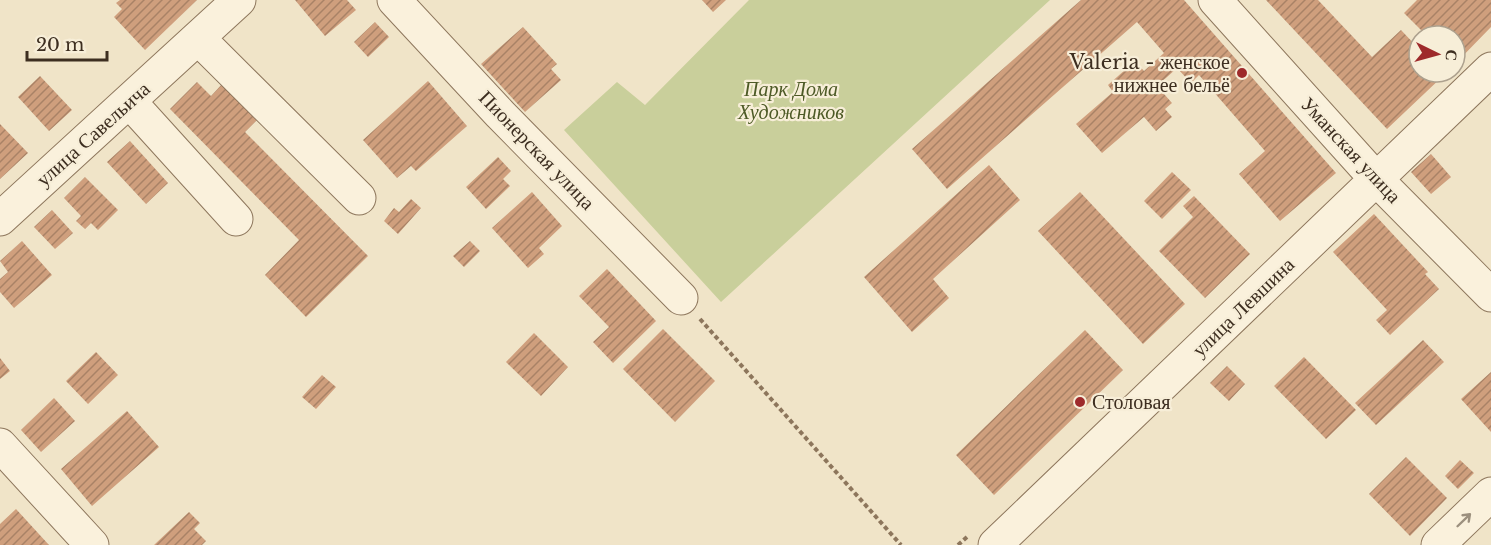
<svg xmlns="http://www.w3.org/2000/svg" width="1491" height="545" font-family="'Libre Baskerville',serif">
<style>
.green{fill:#c9cf9b}
.building{fill:url(#building-hatch)}
.lines{fill:none;stroke-linecap:round;stroke-linejoin:round}
.minor-casing{stroke:#8d765c;stroke-width:35}
.path{stroke:#8d765c;stroke-width:4;stroke-dasharray:4.5 3;stroke-linecap:butt}
.minor{stroke:#faf1dc;stroke-width:33}
.oneway{stroke:#9c907e}
.poi-dot{fill:#9e2a2b;stroke:#f7eed8;stroke-width:2}
.labels{text-anchor:middle;stroke-width:4.5;stroke-linejoin:round;paint-order:stroke}
.poi-label{font-size:20px;fill:#3d2e20;stroke:#f7eed8;text-anchor:end}
.park-label{font-size:20px;font-style:italic;fill:#4d5a26;stroke:#f7eed8}
.street-label{font-size:20px;fill:#3d2e20;stroke:#f7eed8}
</style>
<defs>
<pattern id="building-hatch" width="6" height="6" patternUnits="userSpaceOnUse" patternTransform="scale(1.5)"><rect width="6" height="6" fill="#cf9f7d"/><path d="M-1 1l2-2M0 6l6-6M5 7l2-2" fill="none" stroke="#a98266"/></pattern>
</defs>
<rect width="100%" height="100%" fill="#f0e4c8"/>
<path class="green" d="M749 0H1050L721 302 564 130 617 82 645 105Z"/>
<path class="building" d="M120 0H197L145 50 114 17 122 9 116 3Z
M295 0H347L356 10 325 36Z
M702 0H726L713 12Z
M1081 0H1184L1336 173 1280 221 1239 174 1265 151 1199 75 1191 83 1177 68 1157 86 1172 103 1165 109 1172 117 1156 131 1144 117 1102 153 1076 124 1113 92 1108 85 1135 61 1144 71 1164 53 1137 22 947 189 912 149Z
M1266 0H1318L1372 57 1401 30 1419 49V72H1441L1444 75 1387 129Z
M1417 0H1491V27L1455 64V36H1427L1404 13Z
M375 22 389 37 368 57 354 42Z
M523 27 557 64 551 69 561 80 525 112 481 64Z
M40 76 72 110 49 131 18 97Z
M428 81 467 126 416 171 411 166 397 178 363 140Z
M197 82 211 96 224 82 259 118 245 132 368 256 306 317 265 275 299 240 170 109Z
M0 124 28 153 0 179Z
M130 141 168 183 146 204 107 162Z
M1431 154 1451 177 1431 194 1411 172Z
M498 157 511 171 503 179 510 186 486 209 466 187Z
M989 165 1020 200 933 279 949 298 912 332 864 277Z
M1172 172 1191 190 1162 219 1144 201Z
M85 177 118 210 98 230 91 223 85 229 76 221 81 216 64 198Z
M532 192 562 226 539 248 544 254 528 268 492 228Z
M1080 192 1185 304 1143 344 1038 231Z
M1194 196 1250 254 1205 298 1159 251 1193 217 1183 206Z
M411 199 421 208 398 234 384 221 394 208 399 212Z
M52 210 73 233 55 249 34 227Z
M1374 214 1428 272 1425 274 1439 289 1390 335 1376 320 1387 310 1333 252Z
M22 241 52 275 14 308 0 292V279L8 272 0 261Z
M470 241 480 251 464 267 453 256Z
M607 269 656 321 613 363 593 342 609 327 579 296Z
M663 329 715 381 675 422 623 369Z
M1085 330 1123 370 994 495 956 455Z
M534 333 568 367 541 396 506 362Z
M1423 340 1444 362 1376 425 1355 403Z
M96 352 118 375 88 404 66 381Z
M1304 357 1356 410 1326 439 1274 386Z
M0 358 10 371 0 379Z
M1227 366 1245 384 1229 401 1210 383Z
M1491 372V432L1461 399Z
M322 375 336 387 316 409 302 397Z
M54 398 75 421 41 452 21 430Z
M127 411 159 447 92 506 61 469Z
M1406 457 1447 498 1410 536 1369 494Z
M1460 460 1474 473 1458 489 1445 476Z
M16 509 49 545H0V524Z
M189 512 200 523 194 529 206 541 202 545H154Z"/>
<g class="lines">
<defs>
<path id="minor" d="M394 0 500 114 681 298
M1215 0 1377 180 1491 295
M198 38 359 198
M129 101 236 219
M0 219 239 0
M0 445 92 545
M995 545 1491 69
M1438 545 1491 494"/>
</defs>
<use href="#minor" class="minor-casing"/>
<path class="path" d="M700 319 901 545
M958 545 967 537"/>
<use href="#minor" class="minor"/>
</g>
<defs><path id="oneway-shaft" d="M-6 0H5M1.5-3L5.5 0L1.5 3" fill="none" stroke-width="1.6" stroke-linecap="round" stroke-linejoin="round" transform="scale(1.5)"/></defs>
<use class="oneway" href="#oneway-shaft" transform="translate(1464 520) rotate(-44)"/>
<g class="poi-dot">
<circle cx="1242" cy="73" r="6"/>
<circle cx="1080" cy="402" r="6"/>
</g>
<g class="labels">
<g class="poi-label">
<text x="1230" y="69">Valeria - женское<tspan x="1230" dy="23">нижнее бельё</tspan></text>
<text x="1092" y="409" text-anchor="start">Столовая</text>
</g>
<g class="park-label">
<text x="791" y="96">Парк Дома<tspan x="791" dy="23">Художников</tspan></text>
</g>
<g class="street-label">
<text transform="translate(93 134) rotate(-42)" y="7">улица Савельича</text>
<text transform="translate(537 150) rotate(46)" y="7">Пионерская улица</text>
<text transform="translate(1351 150) rotate(47)" y="7">Уманская улица</text>
<text transform="translate(1243 307) rotate(-44)" y="7">улица Левшина</text>
</g>
</g>
<g transform="translate(1437 54) rotate(95)"><circle r="28" fill="#f7eed8" stroke="#ada18e" stroke-width="1.5"/>
<path d="M0-4.5L10 22L0 15L-10 22Z" fill="#9e2a2b"/>
<text y="-9" font-size="16" font-weight="bold" text-anchor="middle" fill="#3d2e20">С</text>
</g>
<path d="M27 51v9h80v-9" fill="none" stroke="#3d2e20" stroke-width="3"/>
<text x="36" y="51" font-size="18" fill="#3d2e20" stroke="#f7eed8" stroke-width="4.5" paint-order="stroke">20 m</text>
</svg>
